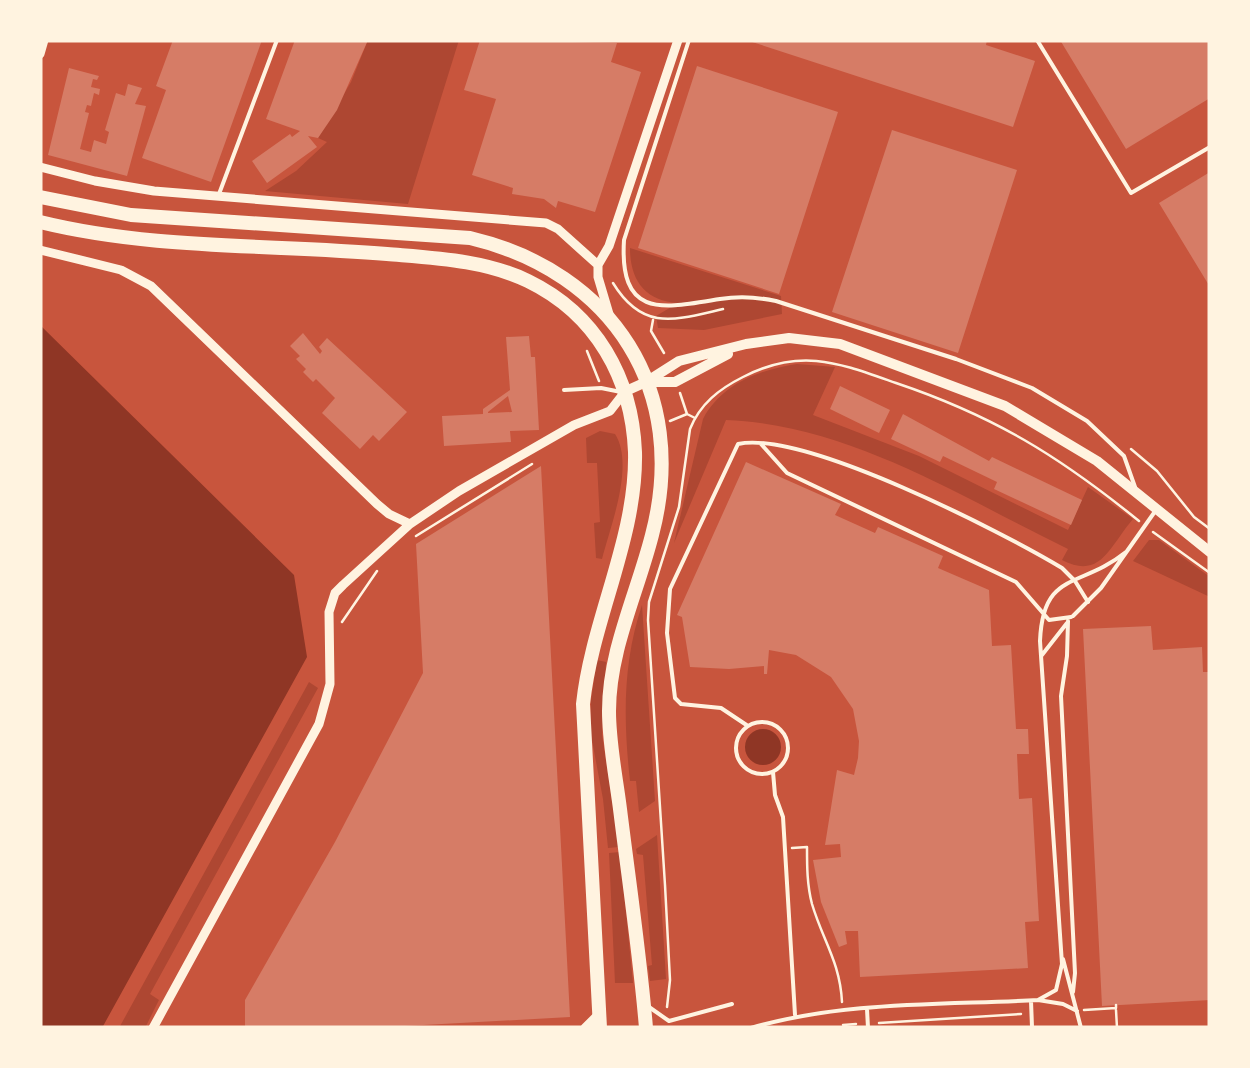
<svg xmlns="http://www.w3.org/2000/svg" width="1250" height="1068" font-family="Ubuntu,sans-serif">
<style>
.green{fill:#ae4732}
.water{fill:#8f3625}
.building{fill:#d67c66;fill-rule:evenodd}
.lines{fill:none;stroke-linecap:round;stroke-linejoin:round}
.path{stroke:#fff3e0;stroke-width:2.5}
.service{stroke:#fff3e0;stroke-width:4}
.minor{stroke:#fff3e0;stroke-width:9}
.tertiary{stroke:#fff3e0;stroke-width:10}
.primary{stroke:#fff3e0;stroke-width:14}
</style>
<rect width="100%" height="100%" fill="#c8553d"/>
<path class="green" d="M368 40H459L408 204 265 191 296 171 327 142 318 138 351 82Z
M630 248 781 296 782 314 704 330 658 328 656 316 678 303C645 301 630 280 630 248Z
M797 364 835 367 813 415 919 456 1068 530 1088 487 1133 519C1109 547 1101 580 1062 560L1068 549C959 496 849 425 726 420L674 543 703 419C722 384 758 370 797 364Z
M600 431 615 434C635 465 610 527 602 559L596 558 594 523 600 522 597 463H587L586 438Z
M1149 540H1159L1210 577V597L1133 561Z
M642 605 655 801 639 812 636 781H630C623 718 623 662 642 605Z
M597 660 606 662 602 734 619 847 608 848 603 799 591 735V700Z
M309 682 318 688 150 994 159 1000 145 1028H119Z
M657 835 666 979 650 981 648 966 652 965 643 855 637 854 636 849Z
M620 852 633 983H615L609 853Z"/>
<path class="water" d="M40 325 294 575 307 657 102 1028H40Z
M745 747a18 18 0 1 1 36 0a18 18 0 1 1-36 0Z"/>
<path class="building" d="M173 40H262L211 182 142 158 166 90 156 86Z
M295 40H368L337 110 318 138 308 136 317 147 267 183 252 161 290 134 292 137 300 131 266 119Z
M480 40 617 43 611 62 641 72 595 212 558 201 556 208 544 199 512 194 513 188 472 175 496 99 464 90Z
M746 40H987L986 45 1035 61 1013 127Z
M1060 40H1210V98L1126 149Z
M697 66 838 112 779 294 638 248Z
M69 68 99 76 97 80 93 79 91 87 100 89 99 95 94 93 91 106 87 105 85 112 89 113 80 149 91 152 94 140 106 144 109 132 105 130 116 93 125 96 128 84 142 88 135 104 146 106 127 176 48 155Z
M892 130 1017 170 958 353 832 312Z
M1210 172V287L1159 203Z
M303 333 320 354 322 351 319 347 327 338 407 412 379 441 373 435 360 449 322 413 335 398 316 379 313 382 303 372 306 369 296 359 300 356 290 346Z
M529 336 531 357H535L539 430 510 431 511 442 444 446 442 416 483 414V409L510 390 506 337ZM508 396 512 412 488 413V412Z
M840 386 890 410 879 433 830 409Z
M903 414 989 461 992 457 1082 500 1071 525 994 489 997 482 943 456 940 462 891 439Z
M746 462 841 504 835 515 875 533 878 527 943 556 938 568 989 590 992 646 1011 645 1016 729H1028L1029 754H1017L1019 799 1032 798 1039 921 1025 922 1028 968 860 977 858 931H845L847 944 839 947 821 902 813 860 841 857 840 844 825 845 837 770 854 775 858 758 859 741 853 709 831 677 796 655 769 650 767 674H764V666L729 669 690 667 682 617 677 615Z
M541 466 570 1017 369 1028H245V1000L335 842 423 673 416 544Z
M1151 626 1153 650 1202 647 1203 672H1210V1000L1102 1006 1083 629Z"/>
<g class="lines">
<path class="path" d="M613 283C643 332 675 320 723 309
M653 320 651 331 664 353
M587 351 599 381
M680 393 687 414 695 418
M670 421 687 414
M1131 449 1157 471 1194 517 1210 529
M1153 532 1210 573
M416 536 532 464
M342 622 377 571
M792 848 807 847C807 866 807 885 812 904 823 941 840 962 842 1002
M667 1007 670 980 665 885 648 620 649 602 679 507 690 429C700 404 719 389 743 377 801 347 839 363 896 383 994 416 1059 456 1139 521
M1084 1010 1116 1008V1005
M1116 1010 1117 1028
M879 1023 1021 1014
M843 1025 856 1024"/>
<path class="service" d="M689 40 624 240C619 320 664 308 720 299 740 296 757 297 776 301L956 359 1032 388 1087 421 1124 456 1135 487
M1037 40 1131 193 1210 147
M219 194 277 40
M564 390 601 388 621 392
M761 444 787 473 1016 582 1049 620 1071 617
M1073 616 1101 588 1156 510
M1068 621 1067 656 1061 696 1075 973 1073 992
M1042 655 1067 623
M736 748a26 26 0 1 1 52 0a26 26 0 1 1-52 0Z
M748 726 721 708 681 704 675 698 667 633 670 589 738 444C804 430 1002 532 1062 568L1075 581 1088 602
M773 772 775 795 783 817 795 1015
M1063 959 1081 1028
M1038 1000 1056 990 1062 964 1040 641C1043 570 1080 589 1126 552
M1031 1001 1032 1027
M649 1007 669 1021 732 1004
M867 1009 868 1028
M751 1028C843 1001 943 1005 1038 1000L1063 1004 1077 1011"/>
<path class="minor" d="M40 54 44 40
M40 167 95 181 154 191 546 223 558 229 598 265
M40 250 121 270 151 286 377 504 389 514 410 524
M598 265 609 246 678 40
M598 265V277L609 314
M153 1028 319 724 330 684 329 612 335 593 343 585 410 524 459 491 574 425 610 411 624 393
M585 1028 599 1014"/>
<path class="tertiary" d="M647 382H675L728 354
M626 391 646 382 679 361 746 344 789 338 840 344 1005 406 1097 461 1210 552"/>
<path class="primary" d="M40 197 131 215 470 238C613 272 690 391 652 535 637 594 609 650 609 711 609 744 616 777 620 809 629 882 640 955 646 1028
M40 222C154 250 271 244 387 254 434 258 485 260 528 281 596 314 632 378 635 452 637 538 592 619 583 704L600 1028"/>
</g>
<rect width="1250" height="1068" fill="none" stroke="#fff3e0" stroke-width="85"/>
</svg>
